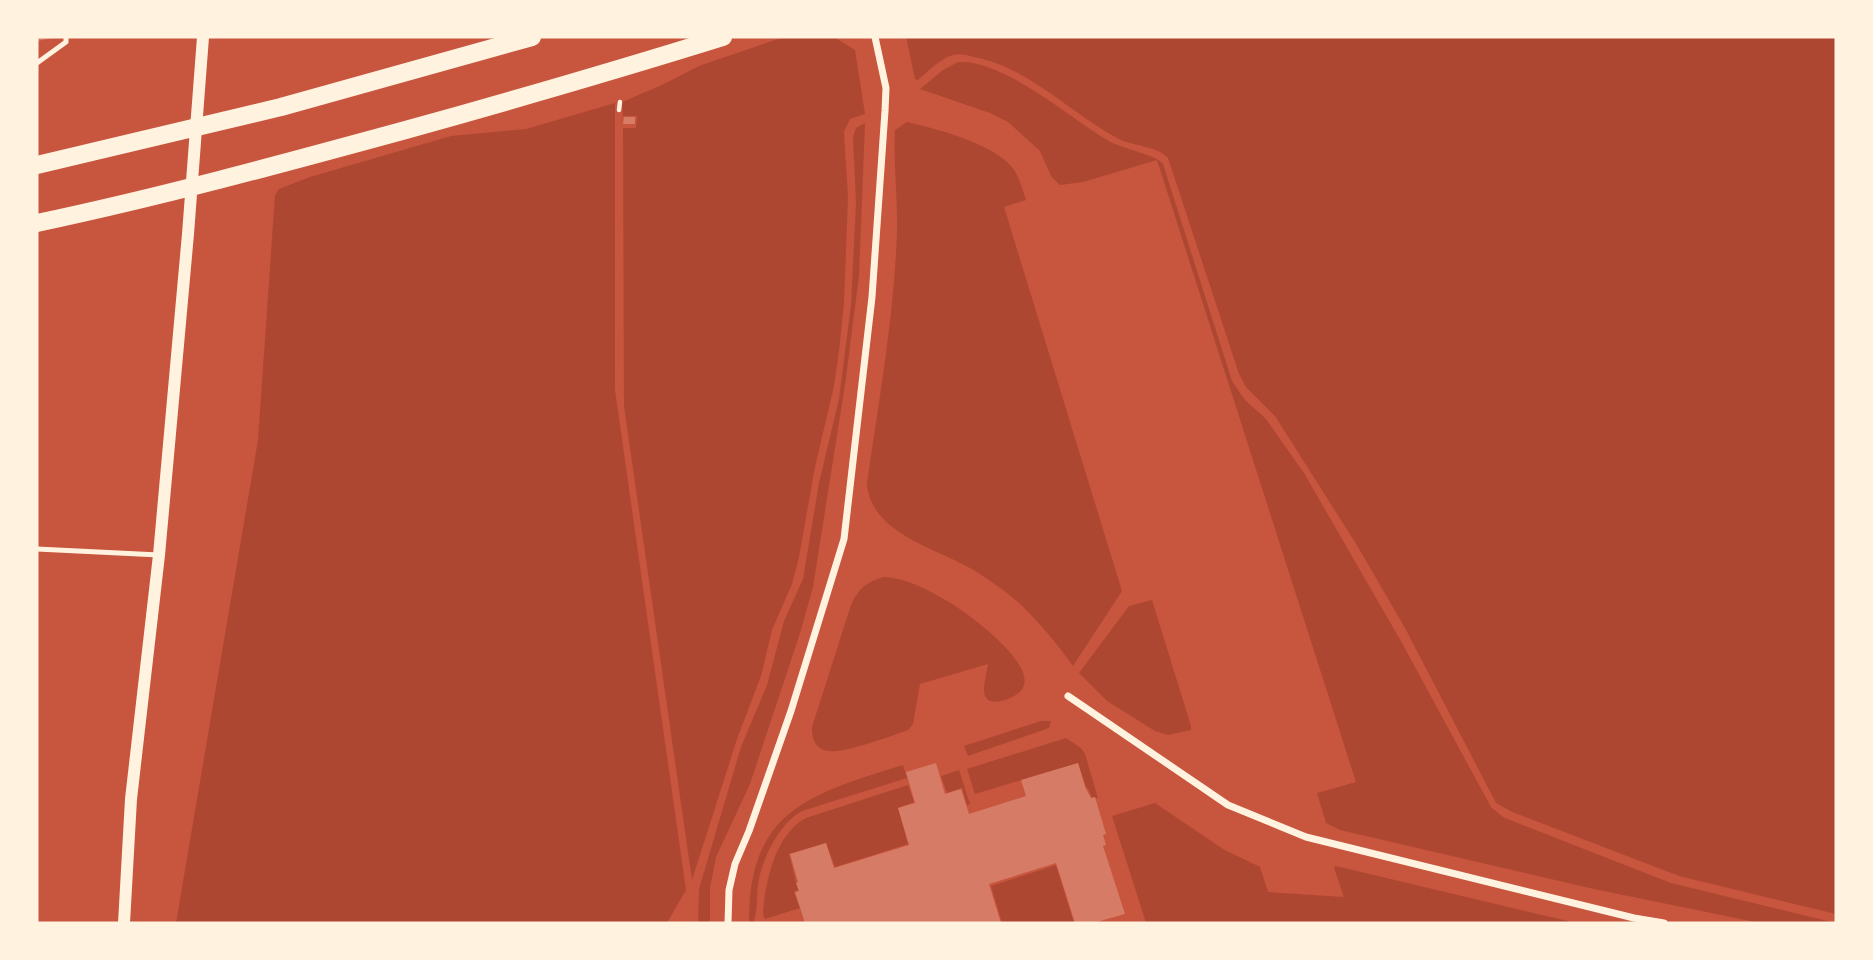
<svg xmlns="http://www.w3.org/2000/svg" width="1873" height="960" font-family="Signika,sans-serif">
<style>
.green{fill:#ae4732}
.building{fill:#d67c66}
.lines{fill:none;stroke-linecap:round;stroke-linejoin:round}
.path{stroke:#fff3e0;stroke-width:4.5}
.service{stroke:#fff3e0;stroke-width:5}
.minor{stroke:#fff3e0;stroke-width:7}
.tertiary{stroke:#fff3e0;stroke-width:12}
.primary{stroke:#fff3e0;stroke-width:18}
</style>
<rect width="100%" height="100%" fill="#c8553d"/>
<path class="green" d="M784 37H834L855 50 865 114 850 119 844 132 848 197 844 304 839 351 834 386 815 467 799 557 792 584 772 630 761 676 737 739 692 880 624 406 623 128H636L637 116H623L622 102 662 85 699 66Z
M906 37H1836V914L1679 876 1512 812 1496 803 1405 628 1358 547 1275 416 1246 387 1239 374 1168 158C1155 145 1135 147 1119 139 1069 113 1031 68 974 57 967 55 960 53 953 55 940 59 928 71 918 80L915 79Z
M958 62C1004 59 1071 119 1109 141 1123 149 1157 155 1163 164L1232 381 1245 400 1266 419 1304 473 1402 643 1491 807 1503 817 1520 824 1671 883 1836 923H1760L1594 889 1340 830 1326 823 1317 793 1356 782 1157 160 1083 182 1060 185 1051 176 1040 151 1008 122 990 113 920 89 943 70Z
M615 103V390L686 890 667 923H176L258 440 275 195 279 189 310 177 451 136 526 129Z
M907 122C937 129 988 142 1010 165 1019 174 1022 188 1026 200L1004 207 1122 591 1073 666C1052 637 1026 605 996 585 986 578 975 570 964 565 929 546 870 531 867 483 879 400 894 317 897 232 898 198 893 164 895 130Z
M865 123 859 276 845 385 813 587 801 630 750 784 716 857 710 888V923H698L699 889 741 747 767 685 784 621 803 579 819 483 839 399 851 305 856 202 853 137 856 128Z
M884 577C907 578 930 591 949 602 966 612 1050 672 1017 694 1008 701 984 709 984 690 984 681 987 672 988 664L920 684 913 724 908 730C895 735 882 739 870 743 849 749 811 764 812 727L851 605C858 589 867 581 884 577Z
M1152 600 1191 726V730L1168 735 1155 731 1107 701 1079 673 1129 606Z
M1041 721H1051L1049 728 968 756 964 746Z
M1066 738 1081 748 1085 754 1098 798H1092L1088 788H1086L1078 763 975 794 967 769Z
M903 765 907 778 802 811C779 823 761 861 758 885 756 897 758 913 753 923H749C748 809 811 794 903 765Z
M959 770 970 804 967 805 962 788 947 793 941 776Z
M908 785 914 802 898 808 908 844 835 867 826 843 789 854 798 890 794 892 800 908 765 919 763 914C765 883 775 834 806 818Z
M1155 803 1223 849 1260 867 1268 892 1344 897 1335 871 1334 867 1336 866 1576 923H1146L1112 816Z
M1056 865 1074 923H1002L991 886Z"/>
<path class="building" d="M37 37H53V38L37 41Z
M624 117H635V124H623Z
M936 763 945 794 961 789 969 814 1026 796 1021 780 1078 763 1086 789 1091 798 1095 797 1106 834 1103 835 1106 845 1103 846 1125 914 1093 923H1075L1056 863 989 884 1001 923H805L795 892 799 891 796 883 798 882 790 854 826 843 834 868 909 845 898 808 915 803 906 772Z"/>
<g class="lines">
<path class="path" d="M619 110 620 102"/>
<path class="service" d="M37 63 66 42V37
M37 549 159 555"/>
<path class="minor" d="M1068 696 1228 805 1306 837 1634 918 1664 923
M728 923 729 890 735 864 749 831 791 711 844 539 872 297 885 111 886 88 875 37"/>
<path class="tertiary" d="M124 923 131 799 159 555 188 234 203 37"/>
<path class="primary" d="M37 165 281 107 532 37
M37 223C160 197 281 164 402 131 510 101 617 70 723 37"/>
</g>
<rect width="1873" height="960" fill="none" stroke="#fff3e0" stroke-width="77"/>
</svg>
